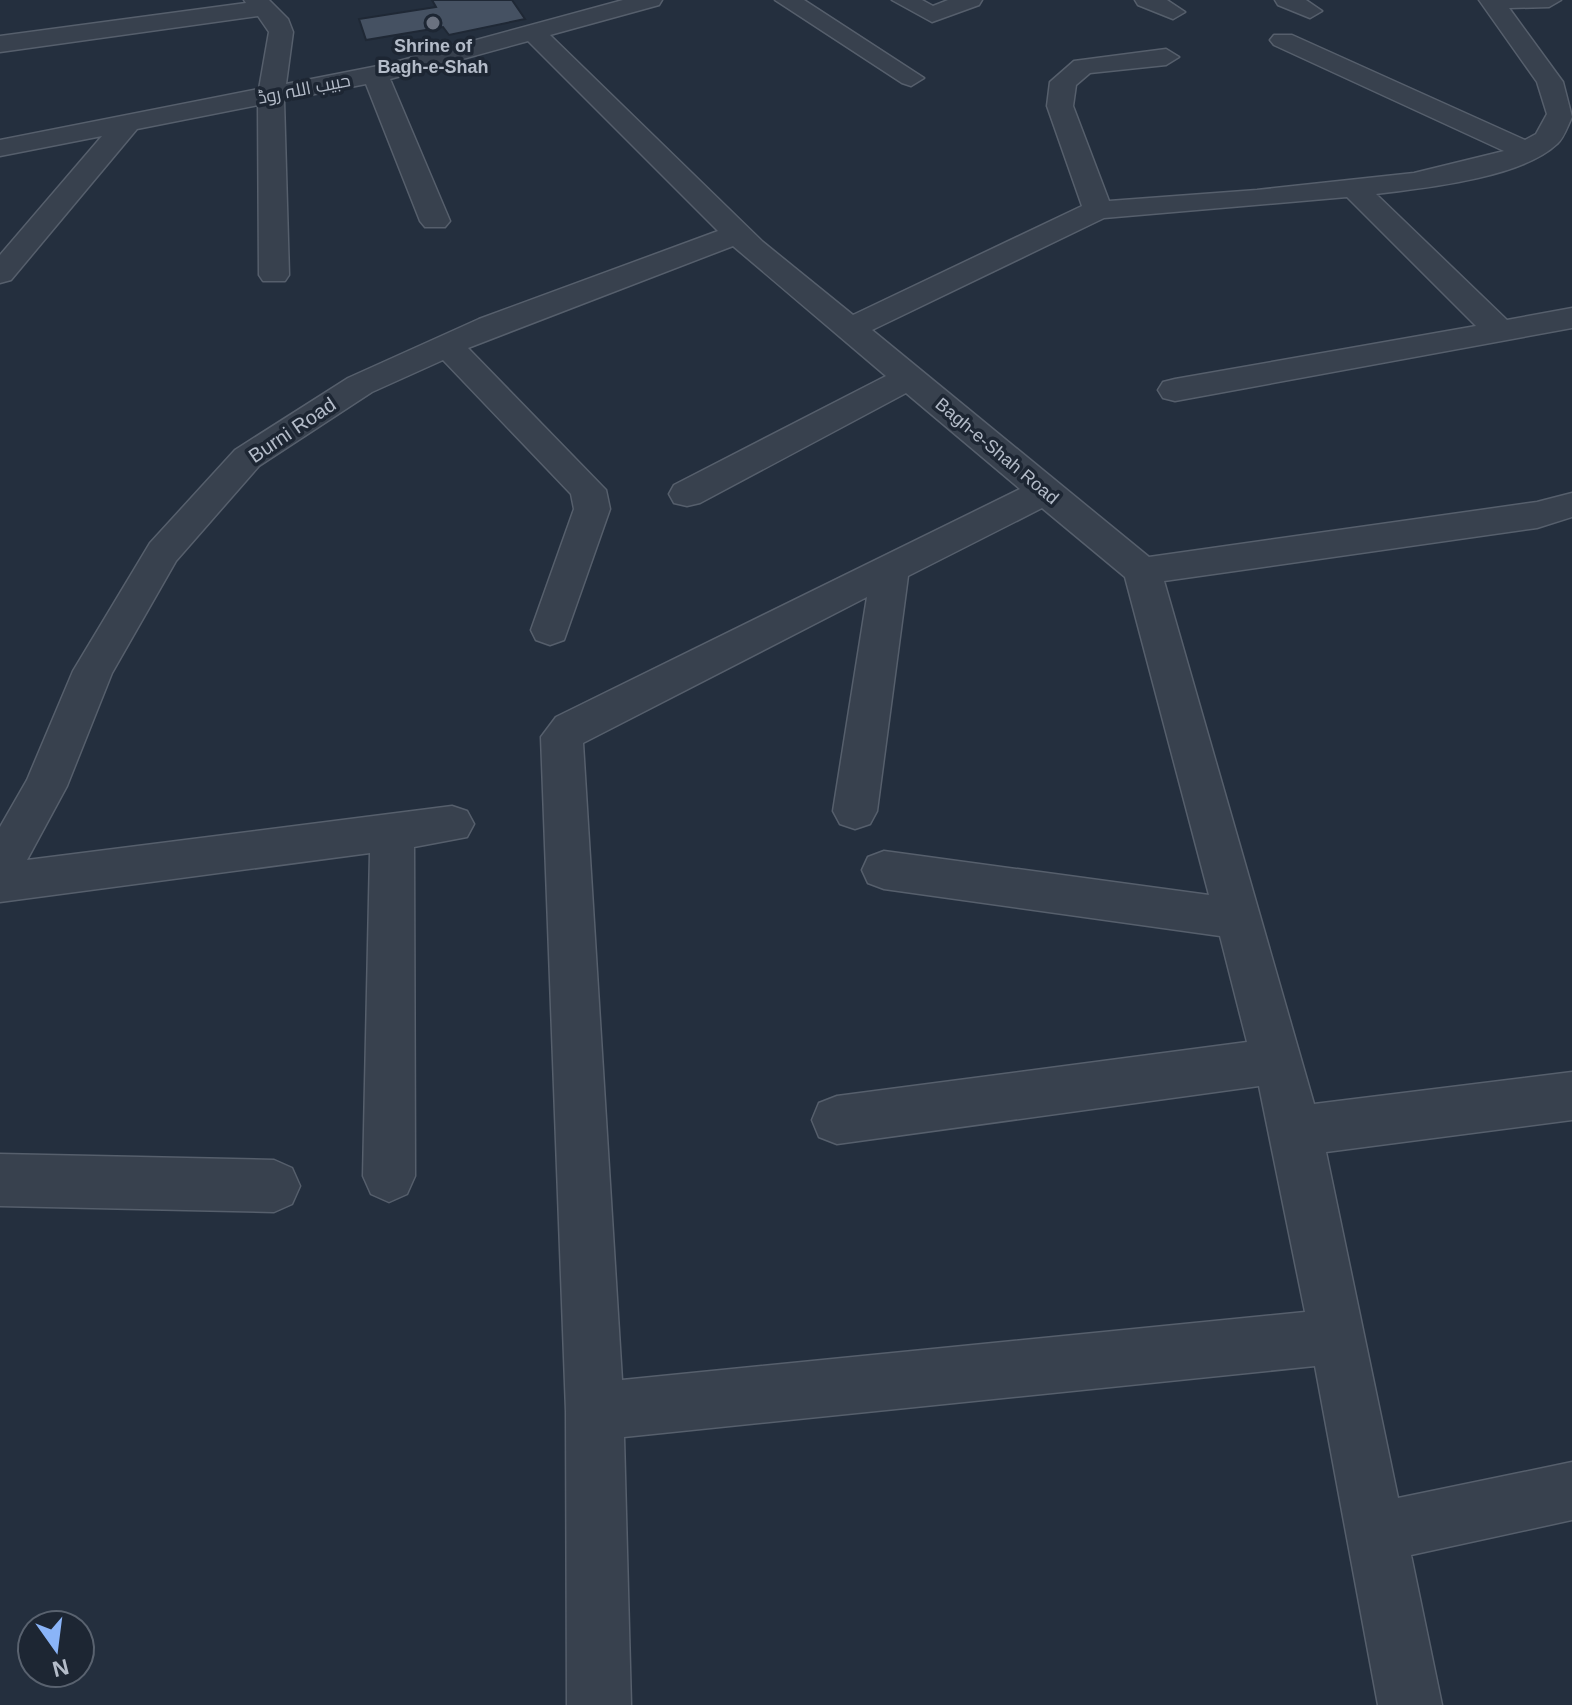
<svg xmlns="http://www.w3.org/2000/svg" width="1572" height="1705" font-family="Helvetica,Cairo,sans-serif">
<style>
.building{fill:#455162;stroke:#1f2835;stroke-width:2}
.lines{fill:none;stroke-linecap:round;stroke-linejoin:round}
.minor-casing{stroke:#565f6c;stroke-width:3}
.minor{fill:#38414e;fill-rule:evenodd}
.worship-dot{fill:#6b7280;stroke:#1d2633;stroke-width:3}
.labels{text-anchor:middle;stroke-width:7;stroke-linejoin:round;paint-order:stroke}
.far-poi-label{font-size:18px;font-weight:bold;fill:#b4bcc9;stroke:#1d2633}
.far-street-label{font-size:18px;fill:#b4bcc9;stroke:#1d2633}
.street-label{font-size:20px;fill:#b4bcc9;stroke:#1d2633}
</style>
<rect width="100%" height="100%" fill="#242f3e"/>
<path class="building" d="M432 0H512L525 19 449 35 443 27 366 40 359 19 436 7Z"/>
<g class="lines">
<defs>
<path id="minor" d="M244 0H269L288 19 293 32 286 84 388 64 623 0H662L659 5 550 35 763 242 853 315 1082 206 1047 106 1050 82 1074 61 1166 49 1179 57 1166 65 1090 73 1076 85 1073 106 1109 201 1257 190 1414 173 1504 151 1274 45 1270 40 1274 35H1292L1525 140 1536 134 1547 114 1537 82 1479 0H1561L1549 7 1509 8 1563 82 1572 117C1568 125 1564 138 1557 144 1521 178 1425 188 1376 194L1507 320 1572 308V328L1175 401 1163 398 1158 390 1163 382 1175 379 1476 326 1347 197 1104 218 872 330 1149 557 1537 502 1572 493V517L1537 528 1164 581 1314 1104 1572 1072V1120L1326 1152 1398 1498 1572 1462V1520L1411 1555 1442 1705H1378L1315 1366 624 1437 631 1705H567L566 1411 541 737 556 717 1020 489 906 393 700 503 687 506 674 503 669 494 674 485 886 376 733 246 468 348 606 490 610 509 564 640 550 645 536 640 531 630 574 509 571 494 443 360 372 392 259 466 176 561 112 673 67 786 27 860 452 806 467 811 474 824 467 837 414 847 415 1176 407 1194 389 1202 371 1194 363 1176 370 853 0 902V827L27 780 73 671 150 543 235 450 348 378 479 319 718 231 528 41 390 79 450 221 445 227H425L420 221 366 84 284 100 289 275 285 281H263L259 275 258 105 137 129 11 280 0 283V255L102 136 0 156V140L259 89 269 32 258 16 0 52V36L246 3ZM1042 508 1125 577 1209 895 884 851 868 857 862 870 868 883 884 889 1220 936 1247 1042 837 1096 819 1103 812 1120 819 1137 837 1144 1259 1086 1305 1312 622 1380 583 743 867 597 833 811 840 824 855 829 870 824 877 811 908 576Z
M775 0H804L924 78 911 86 902 83Z
M892 0H922L933 6 948 0H982L979 5 932 22Z
M1135 0H1167L1185 12 1173 19 1138 5Z
M1275 0H1306L1322 11 1310 18 1278 5Z
M0 1154 274 1160 292 1168 300 1186 292 1204 274 1212 0 1206Z"/>
</defs>
<use href="#minor" class="minor-casing"/>
<use href="#minor" class="minor"/>
</g>
<circle class="worship-dot" cx="433" cy="23" r="8"/>
<g class="labels">
<g class="far-poi-label">
<text x="433" y="52">Shrine of<tspan x="433" dy="21">Bagh-e-Shah</tspan></text>
</g>
<g class="far-street-label">
<text transform="translate(304 89) rotate(-11)" y="6">حبیب اللہ روڈ</text>
<text transform="translate(997 451) rotate(40)" y="6">Bagh-e-Shah Road</text>
</g>
<g class="street-label">
<text transform="translate(292 430) rotate(-34)" y="7">Burni Road</text>
</g>
</g>
<g transform="translate(56 1649) rotate(166)"><circle r="38" fill="#1d2633" stroke="#59626f" stroke-width="2"/>
<path d="M0-6L14 30L0 20L-14 30Z" fill="#8ab4f8"/>
<text y="-12" font-size="22" font-weight="bold" text-anchor="middle" fill="#b4bcc9">N</text>
</g>
</svg>
